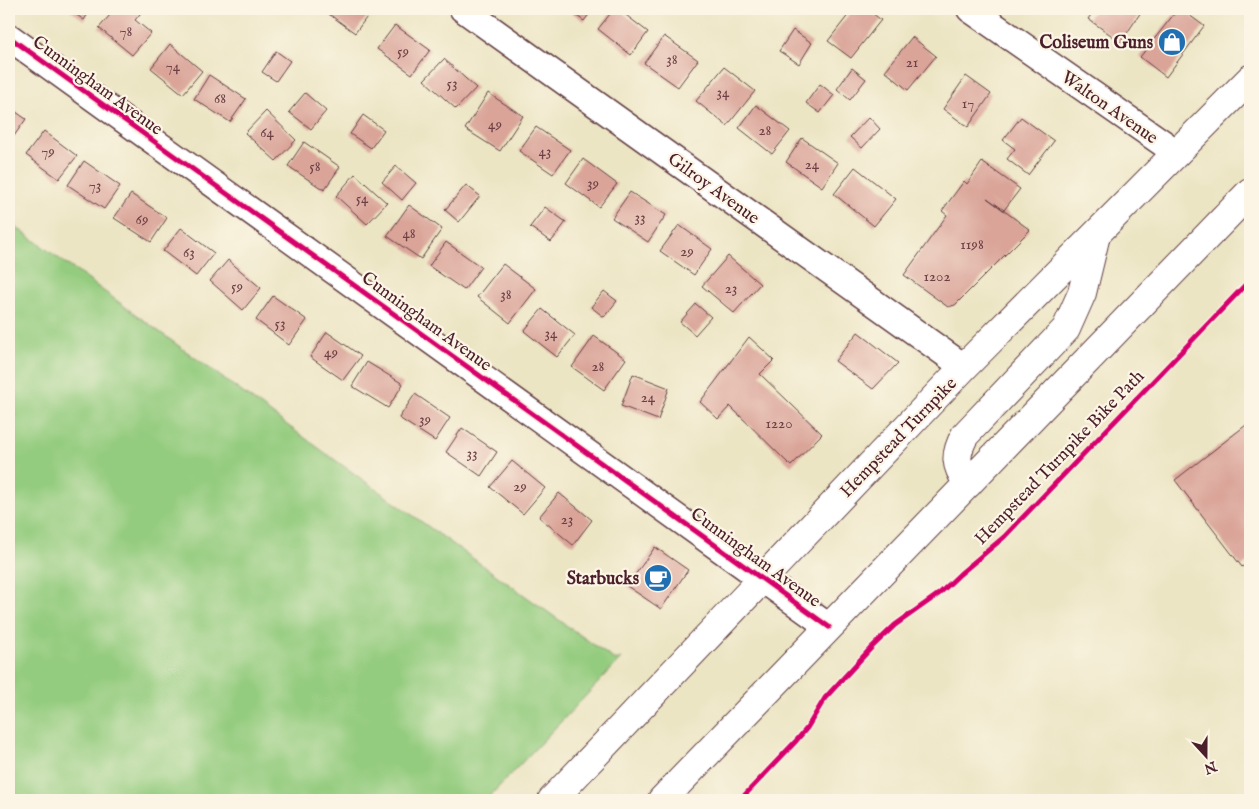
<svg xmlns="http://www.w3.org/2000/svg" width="1259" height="809" font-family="'IM FELL English',serif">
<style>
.green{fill:#94cc7f;stroke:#6f7655}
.building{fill:#daa499}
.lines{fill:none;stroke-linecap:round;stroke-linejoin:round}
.minor-casing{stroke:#623d42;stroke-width:29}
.major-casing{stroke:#623d42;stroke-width:30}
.minor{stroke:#fff;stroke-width:26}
.major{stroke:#fff;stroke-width:28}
.cycleway-casing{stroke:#fcf5e5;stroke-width:8}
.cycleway{stroke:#d6006c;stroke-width:5}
.labels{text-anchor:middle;stroke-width:4.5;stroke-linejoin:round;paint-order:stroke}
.number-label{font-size:15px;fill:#6e4046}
.poi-label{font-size:18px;font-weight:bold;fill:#4a1f2b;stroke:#fcf5e5;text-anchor:end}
.street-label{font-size:18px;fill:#4a1f2b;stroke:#fcf5e5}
</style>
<rect width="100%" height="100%" fill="#fcf5e5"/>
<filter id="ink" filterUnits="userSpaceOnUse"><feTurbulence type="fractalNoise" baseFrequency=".02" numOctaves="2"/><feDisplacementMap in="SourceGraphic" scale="10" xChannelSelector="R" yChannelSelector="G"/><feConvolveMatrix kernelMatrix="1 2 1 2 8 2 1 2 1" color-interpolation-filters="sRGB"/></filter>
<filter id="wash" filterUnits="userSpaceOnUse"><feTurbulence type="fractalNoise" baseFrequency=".0096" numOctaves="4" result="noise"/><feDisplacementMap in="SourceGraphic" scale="20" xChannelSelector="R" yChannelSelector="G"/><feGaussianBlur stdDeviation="1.12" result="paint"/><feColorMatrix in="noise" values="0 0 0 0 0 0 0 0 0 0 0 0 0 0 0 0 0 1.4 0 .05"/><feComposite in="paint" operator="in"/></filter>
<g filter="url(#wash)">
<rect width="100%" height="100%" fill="#ece5c4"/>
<path class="green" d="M9 222 324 452 615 660 621 659 486 800H9Z"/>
<g id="blocks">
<path class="building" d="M68 9H91L84 20Z
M115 9H144L135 20 151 33 132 55 99 28Z
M322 9H370L372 10 355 33Z
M567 9H593L584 21Z
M614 9H618L648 32 631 55 598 29Z
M853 9H867L881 20 851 58 828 41Z
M1095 9H1143L1121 42 1088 19Z
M1178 9H1181L1204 26 1166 77 1140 57Z
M395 25 430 50 412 74 377 49Z
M793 30 812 43 799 64 779 51Z
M664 36 698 60 678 87 644 63Z
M912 37 936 56 908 90 885 71Z
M170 44 202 71 183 94 151 68Z
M276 51 290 61 276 81 262 72Z
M444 59 476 88 456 109 424 80Z
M724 67 755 91 727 126 696 101Z
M852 68 866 79 850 100 837 89Z
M209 75 246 99 230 122 194 99Z
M966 76 991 94 968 127 943 109Z
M820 84 834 95 820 113 806 103Z
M305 93 326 111 311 129 289 112Z
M488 93 523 116 500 151 465 129Z
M756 105 790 131 772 154 739 128Z
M9 107 26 119 9 143Z
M266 111 296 140 276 161 245 133Z
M363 115 384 130 371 148 350 134Z
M869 117 880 129 862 148 850 137Z
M1021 117 1054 141 1028 175 1007 159 1015 149 1003 140Z
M536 127 570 150 553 174 519 151Z
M44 131 77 156 59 179 26 155Z
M802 138 838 163 822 187 786 162Z
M304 142 340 167 324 190 288 166Z
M583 159 617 184 599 207 566 183Z
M84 161 120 186 104 209 68 185Z
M982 162 1020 189 1004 210 987 198 1030 230 955 305 948 307 904 275 947 215 942 211 964 181 967 184Z
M396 166 416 183 402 200 382 182Z
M855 167 896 199 874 226 834 194Z
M355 174 387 203 367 224 336 196Z
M466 185 480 196 459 222 445 210Z
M630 192 666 215 648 242 612 218Z
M131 194 167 218 151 242 114 218Z
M409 205 442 229 421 259 387 236Z
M545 207 566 222 551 242 530 227Z
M679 225 712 249 694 275 660 251Z
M181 228 214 253 196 276 163 251Z
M446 242 481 267 464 290 429 266Z
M728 256 760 284 734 313 702 286Z
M228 260 261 288 243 310 210 281Z
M503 264 536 289 510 323 477 297Z
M604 291 617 301 604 317 591 307Z
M273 296 307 320 289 345 256 320Z
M696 304 711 317 695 335 680 322Z
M542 309 575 335 557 357 524 331Z
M327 332 361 356 343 380 310 357Z
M858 332 898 363 873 389 835 361Z
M594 336 626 359 604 390 572 367Z
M749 337 774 360 760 374 822 434 791 466 730 406 718 419 700 402Z
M367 362 403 384 388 408 352 386Z
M633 374 669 388 658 420 621 406Z
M415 394 450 418 435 441 399 418Z
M1250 422V560L1242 567 1175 480Z
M462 428 497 452 481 476 446 452Z
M512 461 545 488 523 514 490 487Z
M559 493 592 520 573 545 539 517Z
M655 547 688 570 661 609 627 586Z"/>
</g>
</g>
<g filter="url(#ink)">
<use href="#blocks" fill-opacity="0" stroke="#623d42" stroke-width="1"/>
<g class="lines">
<defs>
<path id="minor" d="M463 9 964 367
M970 9 1177 153
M9 37 829 627"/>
<path id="major" d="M968 484C955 465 954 455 965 435L1066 329 1082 293 1096 235
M552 800 964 367 1250 79
M662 800 1250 192"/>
</defs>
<use href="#minor" class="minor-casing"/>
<use href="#major" class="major-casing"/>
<use href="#minor" class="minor"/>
<use href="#major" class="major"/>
<defs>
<path id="cycleway" d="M9 37 829 627
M740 800 796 741 807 728 825 698 872 647 895 625 940 593 960 574 1004 537 1250 280"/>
</defs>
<use href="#cycleway" class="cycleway-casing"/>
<use href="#cycleway" class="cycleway"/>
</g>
</g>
<defs>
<symbol id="shop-disc" viewBox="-11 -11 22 22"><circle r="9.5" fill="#1f6fb2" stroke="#fcf5e5"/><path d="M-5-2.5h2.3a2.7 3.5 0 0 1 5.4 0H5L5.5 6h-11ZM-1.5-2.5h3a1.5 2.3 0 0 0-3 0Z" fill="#fff"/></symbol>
<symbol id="cafe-disc" viewBox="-11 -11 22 22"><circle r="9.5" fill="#1f6fb2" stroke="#fcf5e5"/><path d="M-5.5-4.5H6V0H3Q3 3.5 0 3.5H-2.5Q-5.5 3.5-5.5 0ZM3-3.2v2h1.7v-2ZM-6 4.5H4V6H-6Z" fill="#fff"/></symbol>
</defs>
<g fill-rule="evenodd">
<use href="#shop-disc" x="1156" y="26" width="32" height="32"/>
<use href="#cafe-disc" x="642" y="562" width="32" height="32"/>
</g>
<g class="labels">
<g class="number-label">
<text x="126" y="36">78</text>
<text x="403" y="56">59</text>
<text x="672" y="64">38</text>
<text x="912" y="67">21</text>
<text x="173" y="71">74</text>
<text x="452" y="88">53</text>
<text x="723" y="97">34</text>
<text x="220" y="103">68</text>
<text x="968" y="108">17</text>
<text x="495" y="129">49</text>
<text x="765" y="135">28</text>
<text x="267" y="137">64</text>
<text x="48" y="156">79</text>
<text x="545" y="156">43</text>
<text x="812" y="169">24</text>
<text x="315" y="171">58</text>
<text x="593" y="188">39</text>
<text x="95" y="190">73</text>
<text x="362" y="203">54</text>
<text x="640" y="222">33</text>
<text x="142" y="224">69</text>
<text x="409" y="238">48</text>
<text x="972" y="249">1198</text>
<text x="687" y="256">29</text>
<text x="189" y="257">63</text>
<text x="937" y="281">1202</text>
<text x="237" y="291">59</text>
<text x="731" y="293">23</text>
<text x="506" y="299">38</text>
<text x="280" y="328">53</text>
<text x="551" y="338">34</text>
<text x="331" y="357">49</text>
<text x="598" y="371">28</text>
<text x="648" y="402">24</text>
<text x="425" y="424">39</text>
<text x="779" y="428">1220</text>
<text x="472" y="458">33</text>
<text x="520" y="491">29</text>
<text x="567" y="524">23</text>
</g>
<g class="poi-label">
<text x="1153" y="48">Coliseum Guns</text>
<text x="639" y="584">Starbucks</text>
</g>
<g class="street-label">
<text transform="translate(98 85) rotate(36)" y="6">Cunningham Avenue</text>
<text transform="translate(1110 107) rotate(35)" y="6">Walton Avenue</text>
<text transform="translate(714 188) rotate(36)" y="6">Gilroy Avenue</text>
<text transform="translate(427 321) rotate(36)" y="6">Cunningham Avenue</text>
<text transform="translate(898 437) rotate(-46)" y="6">Hempstead Turnpike</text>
<text transform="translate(1059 457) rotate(-46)" y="6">Hempstead Turnpike Bike Path</text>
<text transform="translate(756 557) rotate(36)" y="6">Cunningham Avenue</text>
</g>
</g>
<rect width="1259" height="809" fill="none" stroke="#fcf5e5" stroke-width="30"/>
<g transform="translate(1206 756) rotate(159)" stroke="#fcf5e5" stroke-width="4" paint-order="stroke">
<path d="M0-4L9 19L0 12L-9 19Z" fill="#4a1f2b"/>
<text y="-8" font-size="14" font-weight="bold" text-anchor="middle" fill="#4a1f2b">N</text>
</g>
</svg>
